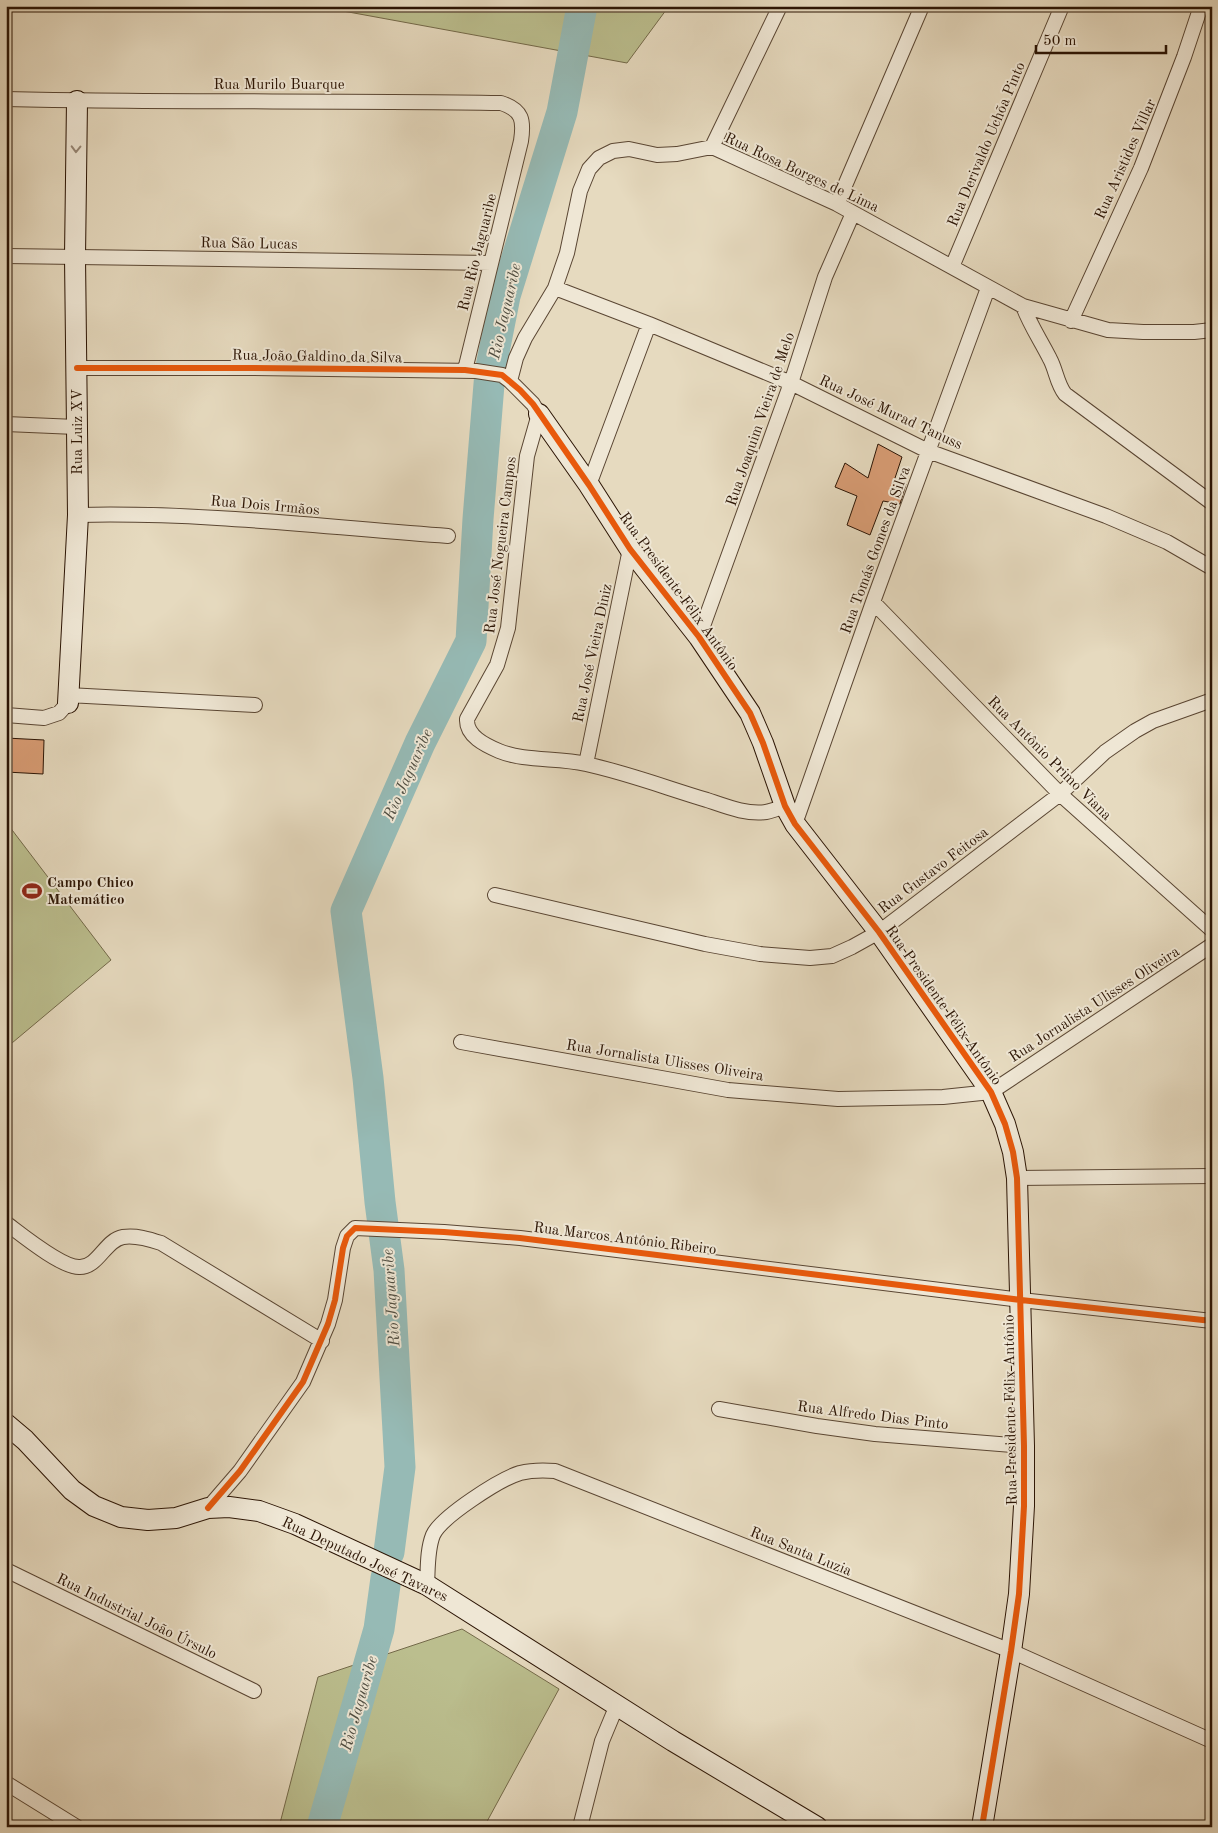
<svg xmlns="http://www.w3.org/2000/svg" width="1218" height="1833" font-family="'Old Standard TT',serif">
<style>
.green{fill:#bbbe8e;stroke:#736949}
.lines{fill:none;stroke-linecap:round;stroke-linejoin:round}
.river{stroke:#96bab5;stroke-width:31}
.building{fill:#d89c74;stroke:#2b1404}
.street-casing{stroke:#5a4633;stroke-width:16}
.secondary-casing{stroke:#2b1404;stroke-width:22}
.street{stroke:#efe7d5;stroke-width:14}
.secondary{stroke:#efe7d5;stroke-width:20}
.cycleway-casing{stroke:#efe7d5;stroke-width:9}
.cycleway{stroke:#e8590c;stroke-width:6}
.oneway{stroke:#978877}
.labels{text-anchor:middle;stroke-width:4;stroke-linejoin:round;paint-order:stroke}
.street-label{font-size:15px;fill:#2b1404;stroke:#efe7d5}
.poi-label{font-size:15px;font-weight:bold;fill:#2b1404;stroke:#efe7d5;text-anchor:start}
.water-label{font-size:16px;font-style:italic;fill:#504e42;stroke:#efe7d5}
</style>
<rect width="100%" height="100%" fill="#e6dabf"/>
<filter id="stains"><feTurbulence type="fractalNoise" baseFrequency=".004" numOctaves="4"/><feColorMatrix values="0 0 0 0 .2 0 0 0 0 .09 0 0 0 0 .02 0 0 0 .5 -.17"/></filter>
<radialGradient id="worn" r=".72"><stop offset=".6" stop-color="#630" stop-opacity="0"/><stop offset="1" stop-color="#630" stop-opacity=".3"/></radialGradient>
<path class="green" d="M345 6H669L627 63 343 11Z
M6 822 111 960 6 1048Z
M462 1629 559 1689 484 1827H279L318 1677Z"/>
<g class="lines">
<path class="river" d="M389 1552 400 1467 389 1270 380 1202 368 1078 346 911 420 743 471 641 478 519 490 372 505 296 562 112 582 6
M322 1827 379 1629 386 1578"/>
</g>
<path class="building" d="M878 444 902 457 894 481 906 484 900 504 883 501 870 535 847 525 857 496 835 487 845 463 868 478Z
M6 738 44 740 43 774 6 772Z"/>
<g class="lines">
<defs>
<path id="street" d="M6 99C171 103 336 100 501 103 523 110 524 121 521 141L465 370
M712 147 780 6
M837 204 922 6
M6 256 491 263
M952 267 1062 6
M555 288 649 324 791 383 928 451 1106 516 1167 542 1212 568
M1023 306C1030 325 1041 341 1050 359 1056 370 1057 384 1065 394L1212 503
M1071 321 1141 168 1184 57 1201 6
M77 368H252L476 371 502 375 510 381 533 404 539 414 527 456 508 628 497 665 467 719C466 736 485 745 499 751 526 762 558 757 586 764 627 773 667 788 707 800 725 806 747 815 766 812 772 811 779 808 785 806
M510 381 516 358 525 338 555 288 567 253 580 191 589 169 599 158 613 151 629 149 657 155 677 154 712 147 837 204 1023 306 1108 330 1143 332H1194L1212 330
M6 424 76 427
M589 485 649 324
M78 515C202 512 325 527 448 536
M873 602 1060 794 1212 930
M699 637 791 383 825 277 853 213
M68 695 255 705
M6 715 44 718 59 713 68 703
M586 764 630 549
M795 824 873 602 988 288
M495 895 705 944 760 954 810 958 832 956 852 947 879 932 1060 794 1105 752 1135 731 1153 721 1212 700
M461 1042 728 1090 838 1099 943 1097 991 1092 1212 945
M1017 1178 1212 1176
M6 1223C22 1235 61 1267 79 1267 98 1268 105 1240 123 1237 136 1235 149 1239 161 1243L322 1341
M719 1409 817 1426 875 1434 1024 1446
M208 1508 240 1471 303 1382 328 1324 335 1300 343 1248 347 1236 355 1228 444 1232 520 1238 1021 1300 1212 1321
M6 1570 254 1691
M427 1585C428 1569 427 1550 433 1535 441 1517 500 1479 520 1473 532 1470 543 1470 555 1471L1011 1651 1212 1741
M6 1783 77 1827
M580 1827 602 1741 617 1705"/>
<path id="secondary" d="M539 414 589 485 630 549 699 637 750 713 763 743 785 806 795 824 879 932 991 1092 1005 1124 1013 1152 1017 1178 1024 1446V1506L1019 1594 1011 1651 982 1827
M68 703 78 515 75 257 77 101
M6 1424 25 1440 72 1490 94 1506 121 1517 148 1520 176 1518 208 1508 229 1507 259 1511 295 1524 427 1585 673 1741 817 1827"/>
</defs>
<use href="#street" class="street-casing"/>
<use href="#secondary" class="secondary-casing"/>
<use href="#street" class="street"/>
<use href="#secondary" class="secondary"/>
<defs>
<path id="cycleway" d="M77 368H252L465 370 502 375 520 390 533 404 589 485 630 549 699 637 750 713 763 743 785 806 795 824 879 932 991 1092 1005 1124 1013 1152 1017 1178 1024 1446V1506L1019 1594 1011 1651 982 1827
M208 1508 240 1471 303 1382 328 1324 335 1300 343 1248 347 1236 355 1228 444 1232 520 1238 1021 1300 1212 1321"/>
</defs>
<use href="#cycleway" class="cycleway-casing"/>
<use href="#cycleway" class="cycleway"/>
</g>
<defs><path id="oneway-chevron" d="M-2-3.5L2.5 0L-2 3.5" fill="none" stroke-width="1.6" stroke-linecap="round" stroke-linejoin="round" transform="scale(1.25)"/></defs>
<use class="oneway" href="#oneway-chevron" transform="translate(76 149) rotate(91)"/>
<defs>
<symbol id="stadium-bare" viewBox="-9 -9 18 18"><path d="M0-5a6.5 5 0 1 0 0 10a6.5 5 0 1 0 0-10ZM-3.5-1.8h7v3.6h-7Z" fill="#8f2418" stroke="#efe7d5" stroke-width="2.5" paint-order="stroke"/></symbol>
</defs>
<g fill-rule="evenodd">
<use href="#stadium-bare" x="18" y="877" width="28" height="28"/>
</g>
<g class="labels">
<g class="street-label">
<text x="279" y="89">Rua Murilo Buarque</text>
<text transform="translate(986 144) rotate(-67)" y="5">Rua Derivaldo Uchõa Pinto</text>
<text transform="translate(1125 159) rotate(-66)" y="5">Rua Aristides Villar</text>
<text transform="translate(802 172) rotate(25)" y="5">Rua Rosa Borges de Lima</text>
<text transform="translate(249 243) rotate(1)" y="5">Rua São Lucas</text>
<text transform="translate(477 252) rotate(-76)" y="5">Rua Rio Jaguaribe</text>
<text transform="translate(317 356) rotate(1)" y="5">Rua João Galdino da Silva</text>
<text transform="translate(891 412) rotate(25)" y="5">Rua José Murad Tanuss</text>
<text transform="translate(760 419) rotate(-71)" y="5">Rua Joaquim Vieira de Melo</text>
<text transform="translate(77 432) rotate(-90)" y="5">Rua Luiz XV</text>
<text transform="translate(265 505) rotate(5)" y="5">Rua Dois Irmãos</text>
<text transform="translate(500 545) rotate(-83)" y="5">Rua José Nogueira Campos</text>
<text transform="translate(875 550) rotate(-70)" y="5">Rua Tomás Gomes da Silva</text>
<text transform="translate(679 591) rotate(54)" y="5">Rua Presidente Félix Antônio</text>
<text transform="translate(592 653) rotate(-78)" y="5">Rua José Vieira Diniz</text>
<text transform="translate(1050 758) rotate(45)" y="5">Rua Antônio Primo Viana</text>
<text transform="translate(933 870) rotate(-37)" y="5">Rua Gustavo Feitosa</text>
<text transform="translate(1094 1004) rotate(-33)" y="5">Rua Jornalista Ulisses Oliveira</text>
<text transform="translate(944 1005) rotate(55)" y="5">Rua Presidente Félix Antônio</text>
<text transform="translate(665 1060) rotate(9)" y="5">Rua Jornalista Ulisses Oliveira</text>
<text transform="translate(625 1238) rotate(7)" y="5">Rua Marcos Antônio Ribeiro</text>
<text transform="translate(1010 1410) rotate(-91)" y="5">Rua Presidente Félix Antônio</text>
<text transform="translate(873 1415) rotate(7)" y="5">Rua Alfredo Dias Pinto</text>
<text transform="translate(801 1551) rotate(22)" y="5">Rua Santa Luzia</text>
<text transform="translate(365 1559) rotate(25)" y="5">Rua Deputado José Tavares</text>
<text transform="translate(137 1616) rotate(26)" y="5">Rua Industrial João Úrsulo</text>
</g>
<g class="poi-label">
<text x="47" y="887">Campo Chico<tspan x="47" dy="17">Matemático</tspan></text>
</g>
<g class="water-label">
<text transform="translate(504 311) rotate(-77)" y="6">Rio Jaguaribe</text>
<text transform="translate(407 774) rotate(-66)" y="6">Rio Jaguaribe</text>
<text transform="translate(390 1298) rotate(-94)" y="6">Rio Jaguaribe</text>
<text transform="translate(358 1703) rotate(-74)" y="6">Rio Jaguaribe</text>
</g>
</g>
<rect width="1218" height="1833" fill="none" stroke="#e6dabf" stroke-width="25"/>
<rect x="8" y="8" width="1203" height="1818" fill="none" stroke="#2b1404" stroke-width="2.5"/>
<rect x="12" y="12" width="1193" height="1808" fill="none" stroke="#2b1404"/>
<path d="M1036 45v8h130v-8" fill="none" stroke="#2b1404" stroke-width="2.5"/>
<text x="1043" y="45" font-size="15" fill="#2b1404" stroke="#efe7d5" stroke-width="4" paint-order="stroke">50 m</text>
<rect width="100%" height="100%" filter="url(#stains)"/>
<rect width="100%" height="100%" fill="url(#worn)"/>
</svg>
